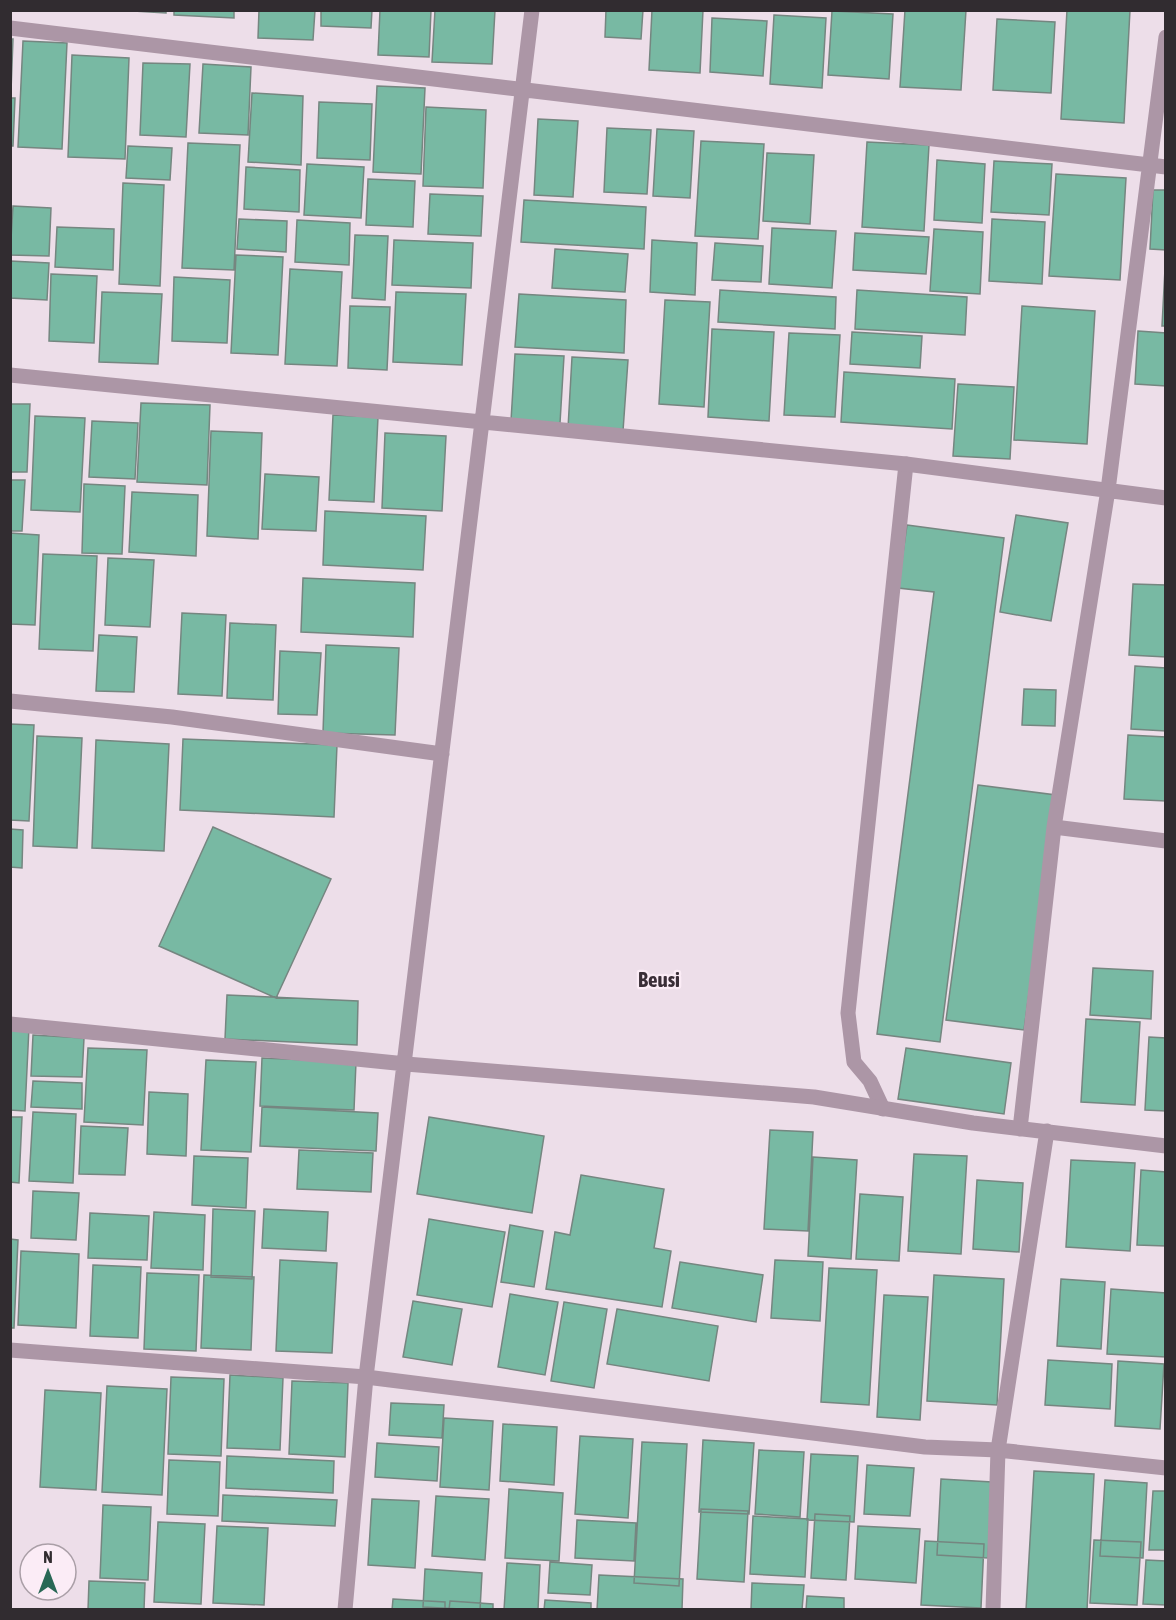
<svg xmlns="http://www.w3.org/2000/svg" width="1176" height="1620" font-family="'Asap Condensed',sans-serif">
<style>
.building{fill:#78b9a3;stroke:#758680;stroke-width:1.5}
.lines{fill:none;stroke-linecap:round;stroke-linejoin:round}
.service{stroke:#ac96a6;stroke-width:15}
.minor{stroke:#ac96a6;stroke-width:15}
.labels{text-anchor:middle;stroke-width:4.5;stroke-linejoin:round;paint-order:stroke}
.quarter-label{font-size:21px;font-weight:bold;fill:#3a2e37;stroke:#fbecf6}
</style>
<rect width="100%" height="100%" fill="#eddee9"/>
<path class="building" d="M116 10H166V13Z
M174 10H234V18L174 15Z
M259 10H315L313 40 258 38Z
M321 10H372L371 28 321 26Z
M380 10H431L429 57 378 55Z
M435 10H495L492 64 432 62Z
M606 10H643L641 39 605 37Z
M652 10H703L700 73 649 70Z
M905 10H966L961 90 900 87Z
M1067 10H1130L1124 123 1061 119Z
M832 11 893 14 889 79 828 75Z
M774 15 826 18 822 88 770 84Z
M712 18 767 21 763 76 710 72Z
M997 19 1055 22 1051 93 993 90Z
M10 39H13L11 91H10Z
M23 41 67 43 62 149 18 147Z
M72 55 129 58 125 159 68 157Z
M143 63 190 64 186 137 140 135Z
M203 64 251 67 248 135 199 133Z
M377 86 425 88 421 174 373 172Z
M252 93 303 96 301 165 248 162Z
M10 98H15L13 146H10Z
M319 102 372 104 370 160 317 158Z
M426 107 486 110 483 188 423 186Z
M538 119 578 121 573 197 534 195Z
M607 128 651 130 647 194 604 192Z
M657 129 694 131 690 198 653 196Z
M701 141 764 144 758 239 695 236Z
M867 142 929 145 924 231 862 227Z
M188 143 240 145 234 270 182 268Z
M128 146 172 148 170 180 126 178Z
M767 153 814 155 810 224 763 221Z
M937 160 985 164 982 223 934 220Z
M994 161 1052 164 1049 215 991 212Z
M307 164 364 167 361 218 304 215Z
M246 167 300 170 299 212 244 209Z
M1056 174 1126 178 1120 280 1049 276Z
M368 179 415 181 413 227 366 225Z
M123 183 164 185 160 286 119 284Z
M1153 190H1166V250L1150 249Z
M430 194 483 196 481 236 428 234Z
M524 200 646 207 644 249 521 242Z
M13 206 51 208 49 256 10 255Z
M239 219 287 221 286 252 237 249Z
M992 219 1045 222 1042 284 989 281Z
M297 220 350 223 349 265 295 262Z
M57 227 114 229 113 270 55 267Z
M772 228 836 231 832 288 769 284Z
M934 229 983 232 980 294 930 291Z
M855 233 929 237 926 274 853 270Z
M355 235 388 236 385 300 352 298Z
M394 240 473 243 471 288 392 285Z
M652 240 697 243 695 295 650 292Z
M715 243 763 246 761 282 712 280Z
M555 249 628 254 625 292 552 288Z
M236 255 283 257 278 355 231 353Z
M10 261 49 263 47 300 10 298Z
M290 269 342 272 337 366 285 364Z
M1165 269H1166V326H1162Z
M51 274 97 276 94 343 49 341Z
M174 277 230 280 227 343 172 341Z
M720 290 836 297 835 329 718 322Z
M857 290 967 297 965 335 855 329Z
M102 292 162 294 158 364 99 362Z
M396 292 466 294 462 365 393 362Z
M519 294 626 300 624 353 515 347Z
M665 300 710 302 704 407 659 404Z
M350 306 390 307 387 370 348 368Z
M1022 306 1095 311 1087 444 1014 440Z
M712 329 774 332 769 421 708 417Z
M1138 331 1166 333V386L1135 384Z
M852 332 922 336 920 368 850 364Z
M789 333 840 335 835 417 784 415Z
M515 354 564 356 560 423 511 421Z
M572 357 628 360 623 431 568 428Z
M844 372 955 379 952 429 841 422Z
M958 384 1014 387 1010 459 953 456Z
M141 403 210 405 207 485 137 482Z
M10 404H30L27 472H10Z
M333 415 378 417 374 502 329 500Z
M35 416 85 418 80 512 31 510Z
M92 421 138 423 135 479 89 477Z
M211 431 262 433 258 539 207 536Z
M385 433 446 436 442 511 382 508Z
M265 474 319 477 316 531 262 529Z
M10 480H25L22 531H10Z
M84 484 125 486 122 554 82 553Z
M132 492 198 495 196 556 129 552Z
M325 511 426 516 423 570 323 565Z
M1016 515 1068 523 1051 621 1000 612Z
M907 525 1004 538 940 1042 877 1034 934 592 898 588Z
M10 533 39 535 35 625 10 624Z
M43 554 97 556 93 651 39 649Z
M108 558 154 560 150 627 105 625Z
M303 578 415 583 413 637 301 632Z
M1133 584 1166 585V657L1129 655Z
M182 613 226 615 222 696 178 694Z
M230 623 276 625 273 700 227 698Z
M99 635 137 637 134 692 96 691Z
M326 645 399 648 395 735 323 733Z
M280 651 321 653 317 715 278 714Z
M1135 666 1166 668V731L1131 729Z
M1024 689 1056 690 1055 726 1022 725Z
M10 724 34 725 29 821 10 820Z
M1128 735 1166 737V801L1124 799Z
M37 736 82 738 77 848 33 846Z
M183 739 337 745 334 817 180 810Z
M96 740 169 744 164 851 92 848Z
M978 785 1056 795 1024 1030 946 1020Z
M213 827 331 879 276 998 159 946Z
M10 829 23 830 22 868 10 867Z
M1093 968 1153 971 1151 1019 1090 1015Z
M227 995 358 1001 357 1045 225 1039Z
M1086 1019 1140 1022 1135 1105 1081 1102Z
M10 1026 29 1027 25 1111 10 1110Z
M33 1035 84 1038 82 1077 31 1076Z
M1149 1037 1166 1038V1111L1145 1110Z
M88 1048 147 1050 143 1125 84 1122Z
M906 1048 1011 1063 1004 1114 898 1099Z
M262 1058 356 1062 354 1110 260 1106Z
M206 1060 256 1062 251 1152 201 1150Z
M33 1081 82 1083V1109L31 1107Z
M149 1092 188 1094 186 1156 147 1154Z
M262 1107 378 1113 376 1151 260 1146Z
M33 1112 76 1114 73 1183 29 1181Z
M10 1117H22L19 1183 10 1182Z
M429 1117 544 1136 532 1213 417 1194Z
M81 1126 128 1128 125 1175 79 1174Z
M770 1130 813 1132 808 1231 764 1229Z
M299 1150 373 1153 371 1192 297 1189Z
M914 1154 967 1156 961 1254 908 1251Z
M194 1156 248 1158 246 1208 192 1205Z
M813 1157 857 1160 851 1259 808 1256Z
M1071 1160 1135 1163 1130 1251 1066 1247Z
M1141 1170 1166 1172V1246L1137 1245Z
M581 1175 664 1189 654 1248 671 1251 662 1307 546 1289 555 1232 570 1235Z
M977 1180 1023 1183 1019 1252 973 1249Z
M33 1191 79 1193 76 1240 31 1238Z
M860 1194 903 1197 899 1261 856 1259Z
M213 1209 255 1211 252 1279 211 1277Z
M264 1209 328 1212 326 1251 262 1248Z
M154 1212 205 1215 203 1270 151 1268Z
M90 1213 149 1216 147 1260 88 1258Z
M429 1219 505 1232 492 1307 417 1295Z
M510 1225 543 1231 534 1287 501 1282Z
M10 1239 18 1240 14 1328H10Z
M21 1251 79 1254 76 1328 18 1325Z
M280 1260 337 1263 332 1353 276 1351Z
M775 1260 823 1262 820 1321 771 1318Z
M680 1262 763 1275 756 1322 672 1308Z
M93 1265 141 1267 138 1338 90 1336Z
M829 1268 877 1270 869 1405 821 1402Z
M147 1273 199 1275 196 1351 144 1349Z
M204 1275 254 1277 251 1350 201 1348Z
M934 1275 1004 1279 997 1405 927 1401Z
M1061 1279 1105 1282 1101 1349 1057 1346Z
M1111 1289 1166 1293V1357L1107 1354Z
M510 1294 558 1302 545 1375 498 1367Z
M884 1295 928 1297 920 1420 877 1417Z
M413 1301 462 1309 452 1365 403 1357Z
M564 1302 607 1309 594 1388 551 1381Z
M617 1309 718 1326 709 1381 607 1364Z
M1048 1360 1112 1364 1110 1409 1045 1405Z
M1118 1361 1164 1364 1160 1429 1115 1426Z
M230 1375 283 1378 280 1450 227 1448Z
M171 1377 224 1379 221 1456 168 1454Z
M292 1381 348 1383 345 1457 289 1454Z
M107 1386 167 1389 162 1495 102 1492Z
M45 1390 101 1393 96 1490 40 1487Z
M391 1403 444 1405 442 1438 389 1435Z
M444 1418 493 1421 489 1490 440 1487Z
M503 1424 557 1427 554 1485 500 1481Z
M580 1436 633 1439 628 1518 575 1514Z
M703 1440 754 1443 749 1514 699 1512Z
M642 1442 687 1444 679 1586 634 1583Z
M377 1443 439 1447 437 1481 375 1477Z
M759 1450 804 1452 800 1517 755 1514Z
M811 1454 858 1456 854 1522 807 1520Z
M227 1456 334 1461 333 1493 226 1488Z
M169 1460 220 1462 218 1516 167 1514Z
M867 1465 914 1468 910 1516 864 1514Z
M1034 1471 1094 1474 1087 1610H1026Z
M941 1479 992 1482 988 1558 937 1555Z
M1105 1480 1147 1483 1143 1558 1100 1556Z
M509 1489 563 1493 559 1561 505 1558Z
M1153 1491H1166V1550H1149Z
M223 1495 337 1500 335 1526 222 1521Z
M436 1496 489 1499 485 1560 432 1556Z
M372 1499 419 1501 415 1568 368 1565Z
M103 1505 151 1507 148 1580 100 1578Z
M701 1509 748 1511 744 1582 697 1579Z
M815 1514 850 1516 846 1580 811 1578Z
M753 1516 808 1519 805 1577 750 1574Z
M577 1520 636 1523 634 1561 575 1558Z
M158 1522 205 1524 201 1604 154 1602Z
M217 1526 268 1528 264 1605 213 1603Z
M858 1526 920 1529 916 1583 855 1579Z
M1094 1540 1141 1542 1137 1605 1090 1603Z
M925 1541 984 1544 981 1608 921 1605Z
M1146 1560 1166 1561V1605L1143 1604Z
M550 1562 592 1565 590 1595 548 1593Z
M507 1563 540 1565 538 1610H504Z
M425 1569 482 1573 480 1610 423 1607Z
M599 1575 683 1579 682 1610H597Z
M89 1581 145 1583 144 1610H88Z
M752 1583 804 1585 802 1610H751Z
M807 1596 844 1598V1610H806Z
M393 1599 445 1602V1610H392Z
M545 1600 591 1603V1610H544Z
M450 1601 493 1604V1610H449Z"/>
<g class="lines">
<path class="service" d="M883 1109 870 1081 854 1062 848 1013 906 464"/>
<path class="minor" d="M10 28 1166 167
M10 375 906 464 1166 498
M10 701 172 717 442 754
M1054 827 1166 841
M10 1024 406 1064 814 1097 973 1123 1166 1146
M1020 1129 1054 827 1108 490 1166 37
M10 1350 366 1377 925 1447 998 1450 1166 1468
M345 1610 366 1377 532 10
M993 1610 998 1450 1047 1131"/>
</g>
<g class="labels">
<g class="quarter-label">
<text x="659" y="987">Beusi</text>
</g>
</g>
<rect width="1176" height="1620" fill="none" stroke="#312c30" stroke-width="24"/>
<g transform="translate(48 1572)"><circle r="28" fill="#fbecf6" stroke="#aa9fa7" stroke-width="1.5"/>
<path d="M0-4.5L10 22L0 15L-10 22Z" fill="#286755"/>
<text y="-9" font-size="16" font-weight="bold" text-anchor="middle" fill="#312c30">N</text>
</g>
</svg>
